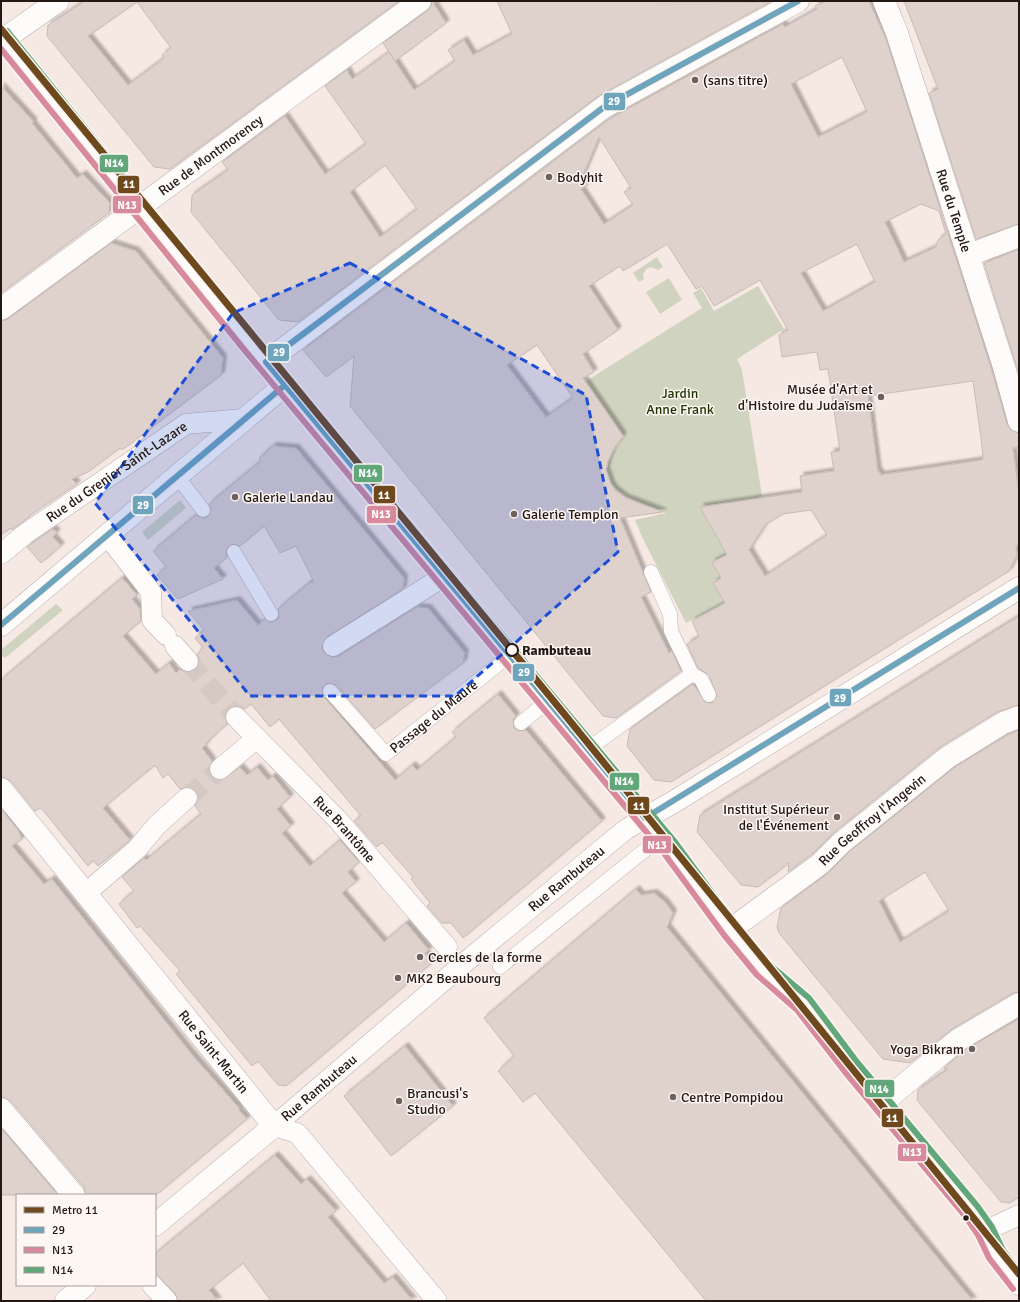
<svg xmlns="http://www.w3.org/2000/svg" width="1020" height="1302" font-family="Signika,sans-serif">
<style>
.green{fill:#d0d3bf}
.building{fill:#dfd1cb;stroke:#c7bbb6;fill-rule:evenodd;filter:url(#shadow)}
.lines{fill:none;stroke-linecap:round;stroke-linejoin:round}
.pedestrian-tunnel{stroke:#d6c9c3;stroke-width:20;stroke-dasharray:20 10;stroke-linecap:butt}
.service-casing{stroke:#baaea9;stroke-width:15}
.pedestrian-casing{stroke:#baaea9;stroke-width:21}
.minor-casing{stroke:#baaea9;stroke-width:23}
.tertiary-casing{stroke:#baaea9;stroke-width:23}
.secondary-casing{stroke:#baaea9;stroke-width:23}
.service{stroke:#fefcfb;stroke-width:14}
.pedestrian{stroke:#fefcfb;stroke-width:20}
.minor{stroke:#fefcfb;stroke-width:22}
.tertiary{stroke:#fefcfb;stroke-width:22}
.secondary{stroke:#fefcfb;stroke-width:22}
.bus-1-casing{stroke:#fdf6f3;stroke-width:9}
.bus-2-casing{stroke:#fdf6f3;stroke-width:9}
.bus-3-casing{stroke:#fdf6f3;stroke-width:9}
.bus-1{stroke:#6fa5bc;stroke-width:6}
.bus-2{stroke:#d68a9b;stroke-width:6}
.bus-3{stroke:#62a77a;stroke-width:6}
.metro-1-casing{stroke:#fdf6f3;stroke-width:10}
.metro-1{stroke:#6e491e;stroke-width:7}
.marked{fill:#1d4ed8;fill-opacity:0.2;stroke:#1d4ed8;stroke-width:3;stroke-dasharray:8 5;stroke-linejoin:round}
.poi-dot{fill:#6d615b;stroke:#fdf6f3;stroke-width:1.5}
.stop-dot{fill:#fdf6f3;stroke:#231813;stroke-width:2}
.bus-dot{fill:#231813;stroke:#fdf6f3;stroke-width:1.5}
.labels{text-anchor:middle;stroke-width:3;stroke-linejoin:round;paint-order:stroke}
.poi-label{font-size:14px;fill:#231813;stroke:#fdf6f3;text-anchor:start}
.street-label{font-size:14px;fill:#231813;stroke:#fdf6f3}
.park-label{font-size:14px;fill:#1e3500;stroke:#fdf6f3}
.stop-label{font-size:14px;font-weight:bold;fill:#231813;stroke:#fdf6f3;text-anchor:start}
.line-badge{stroke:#fdf6f3;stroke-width:1.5}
.badge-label{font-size:11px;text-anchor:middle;font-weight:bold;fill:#fff}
</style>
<defs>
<filter id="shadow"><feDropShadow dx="3.5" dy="-3.5" stdDeviation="1" flood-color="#0004"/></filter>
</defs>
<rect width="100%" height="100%" fill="#f6e8e2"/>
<path class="green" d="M657 257 663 267 658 270 651 267 646 269 643 275 644 279 639 282 633 273Z
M669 278 682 300 660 314 646 292Z
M758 286 784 329 737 359 742 370 762 496 756 499 700 507 736 570 713 583 725 603 686 623 642 537 635 520 666 513C646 505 596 491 609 460 613 452 619 444 624 436L586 381 702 308 693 293 701 288 714 311Z
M180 500 186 508 148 540 142 532Z
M56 604 63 610 5 658 1 655V650Z"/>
<path class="building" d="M85 1H399L170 169 154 167 47 36 48 25ZM137 2 171 48 162 55 164 58 128 85 88 36Z
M432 1 446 23 395 61 383 43 427 11 431 6Z
M497 1 770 2 597 97 298 322 279 320 191 212 192 195 228 170 222 162 285 116 325 174 366 144 325 86 347 70 352 79 389 52 414 90 455 61 448 50 464 40 473 55 512 34ZM385 165 417 209 380 237 350 192Z
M826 1H869L886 39 992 371 1007 424 1011 430 1019 433V447L1013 448 1019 496V544L1016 546 1017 555 1009 571 671 782 654 780 627 746 630 729 693 684 705 702 712 703 717 696 709 675 698 668 687 644 699 637 692 621 725 603 713 583 721 578 712 562 727 555 700 507 802 492 800 476 834 471 831 452 840 451 828 369 820 370 817 352 782 357 779 335 788 330 760 280 714 306 702 286 696 289 667 244 623 271 620 266 589 286 618 330 583 354 594 372 583 378 623 436 614 448 608 461 606 470 611 484 615 490 626 498 663 512 620 518 651 592 641 597 669 653 672 651 681 671 616 718 603 716 350 406 354 356 326 377 303 350 611 118 783 24 785 27 817 9 815 6ZM842 57 867 112 818 137 791 84ZM599 137 631 188 624 192 633 205 604 224 581 189 588 185 582 177ZM921 204 939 211 946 234 938 240 936 247 904 262 885 222ZM857 244 875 282 823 311 801 273ZM537 345 573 398 546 417 507 365ZM973 381 981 438 983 457 982 460 880 475V472H878L868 396ZM811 510 827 535 765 576 749 550 765 525 783 514Z
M904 1H1019V224L976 239 929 93 938 89Z
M1 86 34 122 32 123 77 178 83 174 110 203 109 213 1 293Z
M111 243 136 251 223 358 221 375 122 450 120 448 88 472 72 479 77 484 29 516H30L12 530 11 528 1 535V321L8 319Z
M1019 249V374L984 263Z
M273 446 296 448 404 578 403 589 327 637 322 646 324 652 333 657 339 656 417 607 428 608 465 653 463 663 375 729 336 685 328 683 322 688 324 697 395 780 412 765 417 770 456 737 452 732 498 694 516 716 513 720 514 728 518 731 526 730 602 821 463 938 451 923H442L427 906 430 903 411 879 413 877 382 842 377 847 354 821 361 816 279 719 270 727 251 704 245 709 239 706 228 709 225 714 227 724 206 743 207 744 202 748 212 761 209 771 211 776 216 780H222L240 767 247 775 257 767 268 780 273 776 290 797 277 809 291 826 282 833 310 866 340 840 359 862 348 872 356 882 342 893 384 942 406 923 429 950 425 953 433 962 286 1086 278 1085 258 1061 252 1066 176 974 180 971 140 926 137 928 119 904 134 891 122 877 144 858 146 860 201 814 195 806 198 796 195 790 190 787 180 789 168 774 163 778 155 765 103 808 130 840 98 866 93 860 88 866 42 809 40 808 35 811 11 781 1 777V680L122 578 137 595 132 599 140 609 141 621 123 636 156 674 169 663 176 673 180 669 185 672H191L199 665V659L197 654 203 648 195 638 204 630 188 611 237 600 258 625 265 619 272 622 279 618 278 609 309 583 314 582 296 546 280 553 264 526 240 546 233 544 227 548 226 553 227 557 214 568 223 579 178 599 157 575 166 567 153 551 196 515 204 518 208 516 211 509 209 504 261 461 259 458Z
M52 529 57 532 53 537 61 546 41 563 27 547Z
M1019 616V705L997 712 940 747 833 833 812 854 788 872 789 863 758 887 741 885 697 832 700 815Z
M1019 730V992L1013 993 952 1029 910 1063 883 1059 779 933 777 927 781 908 827 874 849 852 955 767 1009 734ZM925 872 949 911 900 942 879 901Z
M1 809 18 830 22 839 12 846 44 884 52 879 194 1057 240 1109 239 1110 247 1119 156 1195H86L84 1187 11 1101 1 1097Z
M636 889 641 895 654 893 665 902 673 913 667 927 973 1301H706L535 1093 523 1102 498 1071 514 1056 484 1018Z
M1019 1019V1197L1010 1203 1001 1202 917 1100 918 1090 948 1069 944 1068 965 1050Z
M405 1046 453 1106 391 1156 344 1096Z
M1 1128 58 1195H1Z
M275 1155 301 1184 307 1179 336 1211 328 1217 384 1283 393 1277 413 1301H271L243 1263 209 1290 218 1301H178L175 1293 155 1274V1254Z"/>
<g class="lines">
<path class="pedestrian-tunnel" d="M188 661 236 717
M187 798 220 769"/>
<defs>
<g id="service">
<path d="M177 476 203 510"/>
<path d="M234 552 271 614"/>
<path d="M692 674 701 679 709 695"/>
<path id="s1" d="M330 691 386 754 510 655"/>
<path d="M521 723 548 701"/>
<path d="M588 749 692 674 671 631 670 614 651 572"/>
<path d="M500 967 661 837"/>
</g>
<g id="pedestrian">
<path d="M107 535 151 592 152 620 166 635"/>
<path id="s2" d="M1 554 25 534 186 424 244 419"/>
<path d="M175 646 188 661"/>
<path d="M333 646 435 582 443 575"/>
<path id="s3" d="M236 717 338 820 447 947"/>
<path d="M220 769 257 738"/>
<path d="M85 894 137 849 157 825 187 798"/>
<path id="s4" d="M274 1126 469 959 625 830 645 818"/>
<path d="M274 1126 297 1133 437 1301"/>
<path d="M985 1231 1019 1215"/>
<path d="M152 1285 167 1301"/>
</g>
<g id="minor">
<path id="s5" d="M884 1 897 33 1004 367 1019 421"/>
<path d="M4 39 58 1"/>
<path d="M969 255 1019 236"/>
<path id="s6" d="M1 309 420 1"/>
<path d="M266 362 604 107 798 1"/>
<path id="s7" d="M1 789 274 1126 155 1225"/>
<path id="s8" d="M730 930 820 864 841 843 948 757 1003 723 1019 717"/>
<path d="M883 1106 893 1094 958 1040 1019 1004"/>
<path d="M1 1109 74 1195"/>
<path d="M66 1301 85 1285"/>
</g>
<path id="tertiary" d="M1 625 285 385
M645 818 672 803 1019 588"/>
<path id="secondary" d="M1 36 248 342 669 847 730 930 763 970 803 1004 851 1067 972 1212 985 1231 996 1254 1019 1284"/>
</defs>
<use href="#service" class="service-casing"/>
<use href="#pedestrian" class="pedestrian-casing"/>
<use href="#minor" class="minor-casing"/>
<use href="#tertiary" class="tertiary-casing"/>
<use href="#secondary" class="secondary-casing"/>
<use href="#service" class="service"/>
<use href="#pedestrian" class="pedestrian"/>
<use href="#minor" class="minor"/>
<use href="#tertiary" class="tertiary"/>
<use href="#secondary" class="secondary"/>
<defs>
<path id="bus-1" d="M798 1 604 107 266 362 645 818 1019 588
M1 625 285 385"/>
<path id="bus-2" d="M1 49 242 347 663 852 724 935 757 975 797 1010 845 1072 966 1217 978 1235 989 1258 1013 1289"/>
<path id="bus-3" d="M7 31 254 337 675 842 736 925 769 964 809 998 857 1062 978 1207 992 1227 1003 1250 1019 1271"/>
</defs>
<use href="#bus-1" class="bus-1-casing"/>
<use href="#bus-2" class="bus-2-casing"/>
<use href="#bus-3" class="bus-3-casing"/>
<use href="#bus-1" class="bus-1"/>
<use href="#bus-2" class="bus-2"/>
<use href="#bus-3" class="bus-3"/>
<defs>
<path id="metro-1" d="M1 29 561 710 1019 1274"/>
</defs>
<use href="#metro-1" class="metro-1-casing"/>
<use href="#metro-1" class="metro-1"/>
</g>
<path class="marked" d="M350 263 586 395 618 552 455 696H250L95 503 233 313Z"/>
<g class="poi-dot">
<circle cx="695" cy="80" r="4"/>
<circle cx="549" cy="177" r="4"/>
<circle cx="881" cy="397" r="4"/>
<circle cx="235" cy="497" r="4"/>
<circle cx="514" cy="514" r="4"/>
<circle cx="837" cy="817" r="4"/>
<circle cx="420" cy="957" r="4"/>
<circle cx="398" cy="978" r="4"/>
<circle cx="972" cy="1049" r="4"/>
<circle cx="673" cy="1097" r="4"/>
<circle cx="399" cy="1101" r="4"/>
</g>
<circle class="stop-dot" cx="512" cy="650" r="6"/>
<circle class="bus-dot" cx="966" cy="1218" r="3.5"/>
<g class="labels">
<g class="poi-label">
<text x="703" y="85">(sans titre)</text>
<text x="557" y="182">Bodyhit</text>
<text x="873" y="394" text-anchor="end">Musée d'Art et<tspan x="873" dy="16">d'Histoire du Judaïsme</tspan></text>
<text x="243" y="502">Galerie Landau</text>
<text x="522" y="519">Galerie Templon</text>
<text x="829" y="814" text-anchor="end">Institut Supérieur<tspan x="829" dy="16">de l'Événement</tspan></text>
<text x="428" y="962">Cercles de la forme</text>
<text x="406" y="983">MK2 Beaubourg</text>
<text x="964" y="1054" text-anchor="end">Yoga Bikram</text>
<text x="407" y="1098">Brancusi's<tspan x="407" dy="16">Studio</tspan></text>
<text x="681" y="1102">Centre Pompidou</text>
</g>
<g class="street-label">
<text dy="5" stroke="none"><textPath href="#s6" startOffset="260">Rue de Montmorency</textPath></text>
<text dy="5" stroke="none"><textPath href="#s5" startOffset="221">Rue du Temple</textPath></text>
<text dy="5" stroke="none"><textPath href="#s2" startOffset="142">Rue du Grenier Saint-Lazare</textPath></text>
<text dy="5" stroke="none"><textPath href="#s1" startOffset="145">Passage du Maure</textPath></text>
<text dy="5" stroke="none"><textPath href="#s8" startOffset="180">Rue Geoffroy l'Angevin</textPath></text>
<text dy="5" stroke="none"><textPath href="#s3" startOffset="156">Rue Brantôme</textPath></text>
<text dy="5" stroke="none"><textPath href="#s4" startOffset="383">Rue Rambuteau</textPath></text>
<text dy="5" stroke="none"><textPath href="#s7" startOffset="338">Rue Saint-Martin</textPath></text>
<text dy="5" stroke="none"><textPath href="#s4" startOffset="59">Rue Rambuteau</textPath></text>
</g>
<g class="park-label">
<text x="680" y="398">Jardin<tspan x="680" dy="16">Anne Frank</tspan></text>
</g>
<g class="stop-label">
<text x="522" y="655">Rambuteau</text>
</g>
</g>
<g class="line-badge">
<rect x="603" y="92" width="23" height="19" rx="4" fill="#6fa5bc"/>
<rect x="99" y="154" width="30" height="19" rx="4" fill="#62a77a"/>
<rect x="117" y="175" width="23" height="19" rx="4" fill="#6e491e"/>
<rect x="112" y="195" width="30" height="19" rx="4" fill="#d68a9b"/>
<rect x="267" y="343" width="23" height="19" rx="4" fill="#6fa5bc"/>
<rect x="353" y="464" width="30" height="19" rx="4" fill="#62a77a"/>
<rect x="373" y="485" width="23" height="19" rx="4" fill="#6e491e"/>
<rect x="132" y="495" width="22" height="20" rx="4" fill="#6fa5bc"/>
<rect x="366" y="505" width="31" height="19" rx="4" fill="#d68a9b"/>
<rect x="512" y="663" width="23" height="19" rx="4" fill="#6fa5bc"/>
<rect x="829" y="688" width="23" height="19" rx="4" fill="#6fa5bc"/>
<rect x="609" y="772" width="31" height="19" rx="4" fill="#62a77a"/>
<rect x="627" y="796" width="23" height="19" rx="4" fill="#6e491e"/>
<rect x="642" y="835" width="30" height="19" rx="4" fill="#d68a9b"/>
<rect x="864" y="1079" width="31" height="19" rx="4" fill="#62a77a"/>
<rect x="881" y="1108" width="23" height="20" rx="4" fill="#6e491e"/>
<rect x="897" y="1143" width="30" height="19" rx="4" fill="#d68a9b"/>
</g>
<g class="badge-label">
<text x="614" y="105">29</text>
<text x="114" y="167">N14</text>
<text x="129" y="188">11</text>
<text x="127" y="209">N13</text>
<text x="279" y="356">29</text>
<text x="368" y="477">N14</text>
<text x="384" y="499">11</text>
<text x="143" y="509">29</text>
<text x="381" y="518">N13</text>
<text x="524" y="676">29</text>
<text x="840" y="702">29</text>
<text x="624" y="785">N14</text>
<text x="639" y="810">11</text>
<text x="657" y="849">N13</text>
<text x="879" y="1093">N14</text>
<text x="892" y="1122">11</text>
<text x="912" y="1156">N13</text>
</g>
<rect width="1020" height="1302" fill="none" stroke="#231813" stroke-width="4"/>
<rect x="16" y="1194" width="140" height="92" fill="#fdf6f3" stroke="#a69d99"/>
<rect x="24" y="1207" width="20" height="6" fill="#6e491e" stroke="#a69d99"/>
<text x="52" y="1214" font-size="12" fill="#231813">Metro 11</text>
<rect x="24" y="1227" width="20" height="6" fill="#6fa5bc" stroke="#a69d99"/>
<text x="52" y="1234" font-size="12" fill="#231813">29</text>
<rect x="24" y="1247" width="20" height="6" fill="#d68a9b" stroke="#a69d99"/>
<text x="52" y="1254" font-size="12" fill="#231813">N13</text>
<rect x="24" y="1267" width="20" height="6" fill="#62a77a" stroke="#a69d99"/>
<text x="52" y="1274" font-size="12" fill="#231813">N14</text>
</svg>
